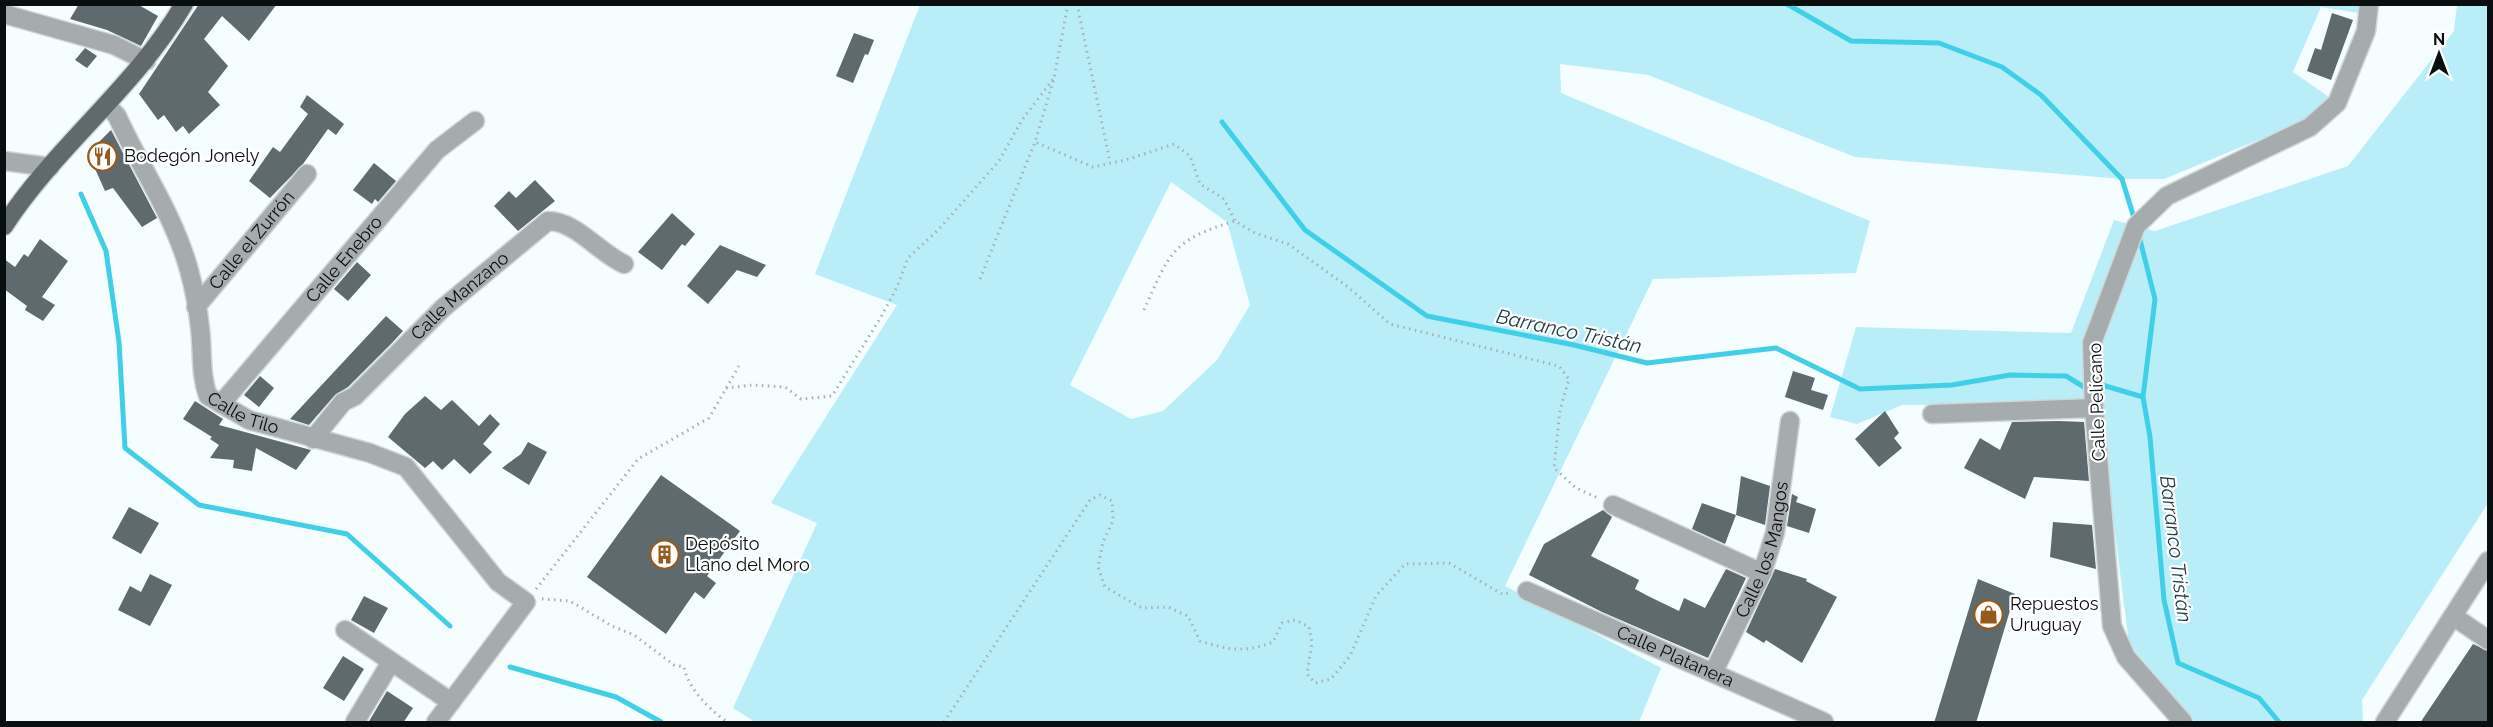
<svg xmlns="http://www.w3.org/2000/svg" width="2493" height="727" font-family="Raleway,sans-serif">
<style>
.green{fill:#b9eef8;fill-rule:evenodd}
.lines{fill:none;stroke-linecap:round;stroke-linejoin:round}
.stream{stroke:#3fd0e7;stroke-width:5}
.building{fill:#5e6a6d}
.minor-casing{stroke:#cfd7d9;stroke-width:21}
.major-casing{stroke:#cfd7d9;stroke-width:21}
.path{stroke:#a8afb1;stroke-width:3;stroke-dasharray:1.5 4.5;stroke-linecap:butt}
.minor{stroke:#a6acad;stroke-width:18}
.major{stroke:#606a6c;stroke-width:18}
.labels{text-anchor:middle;stroke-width:4.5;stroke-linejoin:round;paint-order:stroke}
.poi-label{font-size:18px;fill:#090e0f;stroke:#fff;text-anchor:start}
.street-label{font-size:18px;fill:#090e0f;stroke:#fff}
.water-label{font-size:20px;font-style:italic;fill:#253d41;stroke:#fff}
</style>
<rect width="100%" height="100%" fill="#f5fdff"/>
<path class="green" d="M920 5H2359V13L2321 7 2293 72 2329 97 2302 122 2164 179H2122L1855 157 1648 75 1560 64 1561 93 1870 221 1856 273 1653 279 1505 586 1661 668 1639 722H755L733 708 817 523 771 503 897 305 815 274ZM1171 182 1227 222 1250 305 1217 360 1163 411 1131 419 1070 385Z
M2457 5H2488V503L2362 700 2363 722H2196L2129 644 2099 404 1902 405 1857 424 1830 417 1856 327 2071 333 2114 220 2155 231 2348 166 2454 31Z"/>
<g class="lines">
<path class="stream" d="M1787 4 1851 41 1939 43 2002 67 2041 95 2122 179 2135 221
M1222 122 1305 230 1427 316 1574 345 1647 363 1776 348 1860 389 1952 385 2010 375 2066 376 2084 387
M81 194 106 251 119 342 125 448 199 505 347 534 450 626
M2139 236 2155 299 2143 397
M2102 385 2143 397 2150 437 2164 600 2178 663 2259 698 2279 722
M510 667 616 697 661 722"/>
</g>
<path class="building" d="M79 4H137L158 16 141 46 107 30 70 19Z
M199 4H277L249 41 222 16 204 39 228 66 208 92 220 105 189 134 183 126 176 132 164 115 158 120 139 94Z
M2332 13 2353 20 2331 80 2307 71 2315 48 2321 50Z
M854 33 874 40 868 55 865 54 853 83 836 76Z
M85 48 97 56 87 68 75 60Z
M307 95 344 124 336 135 328 129 303 164 270 198 249 181 273 147 280 152 308 114 300 107Z
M111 130 157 218 142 227 113 188 105 191 88 153Z
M374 163 396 181 378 202 375 199 372 204 353 190Z
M535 180 555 201 518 231 494 206 509 191 516 198Z
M672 213 695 234 685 246 682 244 662 270 638 252Z
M40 239 68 261 42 297 55 305 43 321 25 310 27 306 4 289V259L15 267 24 254 28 257Z
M720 245 766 265 757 277 737 270 708 304 687 286Z
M357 262 371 275 348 301 334 289Z
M386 316 403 331 391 344 348 387 335 395 309 425 290 419Z
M1793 371 1815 378 1811 390 1828 395 1823 410 1785 397Z
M260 376 274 388 259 407 244 395Z
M425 396 441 410 452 400 479 426 490 414 500 424 483 444 492 452 470 474 454 459 442 470 433 461 425 468 388 437 405 414Z
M195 401 223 419 219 425 311 450 296 470 256 448 252 471 233 468 234 460 210 458 219 445 210 439 212 437 183 419Z
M1885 411 1899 433 1894 438 1902 448 1879 467 1855 439Z
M2059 421 2084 422 2089 481 2034 477 2025 499 1964 468 1980 438 2000 450 2012 422Z
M528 442 547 452 529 485 502 468 521 454Z
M661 475 740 531 707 576 716 583 704 599 695 592 666 634 587 577Z
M1741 476 1770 486 1765 525 1736 515Z
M1792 494 1798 497 1796 502 1816 509 1809 533 1787 526Z
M1702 503 1736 515 1725 544 1692 529Z
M129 507 159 523 141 554 112 538Z
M1603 510 1612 517 1591 556 1639 580 1635 589 1648 596 1679 611 1684 598 1705 608 1726 569 1746 578 1708 658 1602 612 1529 575 1544 544Z
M2053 522 2092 525 2096 569 2050 557Z
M1775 569 1807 579 1806 581 1837 597 1802 663 1766 640 1764 643 1746 632Z
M150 574 172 585 150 626 118 610 130 586 141 592Z
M1978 579 2015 594 1976 723H1934Z
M364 596 388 608 374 633 351 620Z
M2473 644 2488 651V723H2420Z
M343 656 364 669 344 701 323 688Z
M387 691 413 708 403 723H368Z"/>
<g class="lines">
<defs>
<g id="minor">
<path d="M4 14 114 45 146 61"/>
<path id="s1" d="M108 106 117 116C140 167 174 215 189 270 194 288 198 309 200 328 203 352 200 374 208 396L249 420 370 453 406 467 498 582 526 602 436 722"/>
<path d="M4 161 50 167"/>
<path id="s2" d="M196 307 307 174"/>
<path id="s3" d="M221 404 437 150 475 121"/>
<path d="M1932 414 2094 408"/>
<path id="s4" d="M313 439 343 402 355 396 443 308 548 221C576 221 599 253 624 264"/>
<path d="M1613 505 1762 573"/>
<path id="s5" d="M1527 591 1824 722"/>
<path d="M2453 616 2488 640"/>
<path d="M345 630 451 702"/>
<path id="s6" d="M1713 673 1762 573 1775 533 1790 421"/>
<path d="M355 722 391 662"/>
<path d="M2183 722 2126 657 2112 626 2094 408 2092 343 2136 226 2167 196 2310 127 2337 103 2366 31 2369 4"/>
<path d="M2385 722 2488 561"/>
</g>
<path id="major" d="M4 226C56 146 135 88 184 4"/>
</defs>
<use href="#minor" class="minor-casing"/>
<use href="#major" class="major-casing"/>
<path class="path" d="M1068 4 1054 78 1035 142 1093 167 1129 159 1174 144 1190 156 1200 184 1224 199 1235 221
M1077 4 1110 162
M980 279 1035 142
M1144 310C1170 252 1172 240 1235 221L1255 233 1288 244 1348 287 1390 324 1559 366 1569 379 1560 410 1554 468 1576 488 1598 498
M726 388 753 385 785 387 801 399 832 396 881 317 897 287 908 258 939 229 999 161 1022 120 1054 78
M536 589 638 459 709 418 739 366
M542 599 570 601 612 626 634 635 674 665 684 667C687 687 712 713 728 722
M944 722 1090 500 1100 495 1112 501 1113 521 1103 542 1098 567 1105 587 1142 608 1168 607 1188 616 1200 641C1229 650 1244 653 1273 642L1282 623 1296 620 1309 627 1312 643 1307 674 1315 683 1331 679 1350 656 1376 596 1405 564 1449 563 1502 594 1511 593"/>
<use href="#minor" class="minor"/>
<use href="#major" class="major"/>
</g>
<defs>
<symbol id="restaurant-ring" viewBox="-11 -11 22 22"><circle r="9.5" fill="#fff" stroke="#975a1d" stroke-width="1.5"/><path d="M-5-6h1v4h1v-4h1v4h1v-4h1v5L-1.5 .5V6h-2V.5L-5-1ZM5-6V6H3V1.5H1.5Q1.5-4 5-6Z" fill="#975a1d"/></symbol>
<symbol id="building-ring" viewBox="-11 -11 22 22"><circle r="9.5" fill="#fff" stroke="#975a1d" stroke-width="1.5"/><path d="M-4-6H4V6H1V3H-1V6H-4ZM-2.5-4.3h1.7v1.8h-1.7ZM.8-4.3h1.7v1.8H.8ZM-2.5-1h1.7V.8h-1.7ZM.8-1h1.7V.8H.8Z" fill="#975a1d"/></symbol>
<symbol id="shop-ring" viewBox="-11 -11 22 22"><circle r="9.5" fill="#fff" stroke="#975a1d" stroke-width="1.5"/><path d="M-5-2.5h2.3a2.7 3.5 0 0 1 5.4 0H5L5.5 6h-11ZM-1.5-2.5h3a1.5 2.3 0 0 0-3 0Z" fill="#975a1d"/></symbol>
</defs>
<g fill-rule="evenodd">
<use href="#restaurant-ring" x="86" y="140" width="33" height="33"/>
<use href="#building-ring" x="648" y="538" width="33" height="33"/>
<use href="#shop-ring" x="1972" y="598" width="33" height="33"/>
</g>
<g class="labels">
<g class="poi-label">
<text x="124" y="162">Bodegón Jonely</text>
<text x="685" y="550">Depósito<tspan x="685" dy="21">Llano del Moro</tspan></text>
<text x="2010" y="610">Repuestos<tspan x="2010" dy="21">Uruguay</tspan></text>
</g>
<g class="street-label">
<text dy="6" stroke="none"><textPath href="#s2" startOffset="87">Calle el Zurrón</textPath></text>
<text dy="6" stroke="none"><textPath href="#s3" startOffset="190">Calle Enebro</textPath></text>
<text dy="6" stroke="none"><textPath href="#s4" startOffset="206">Calle Manzano</textPath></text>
<text transform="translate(2097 402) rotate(-92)" y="6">Calle Pelícano</text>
<text dy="6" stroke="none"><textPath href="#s1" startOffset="351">Calle Tilo</textPath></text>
<text dy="6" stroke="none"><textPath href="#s6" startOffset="134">Calle los Mangos</textPath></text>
<text dy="6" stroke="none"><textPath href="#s5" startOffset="162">Calle Platanera</textPath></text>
</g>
<g class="water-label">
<text transform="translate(1569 331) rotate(12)" y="7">Barranco Tristán</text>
<text transform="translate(2176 549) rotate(83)" y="7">Barranco Tristán</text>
</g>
</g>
<rect width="2493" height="727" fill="none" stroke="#090e0f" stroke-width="12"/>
<g transform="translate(2439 54)" stroke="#ffffff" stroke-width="4.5" paint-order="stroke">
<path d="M0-4.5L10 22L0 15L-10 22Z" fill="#090e0f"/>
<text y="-9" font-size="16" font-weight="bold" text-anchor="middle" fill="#090e0f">N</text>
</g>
</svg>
